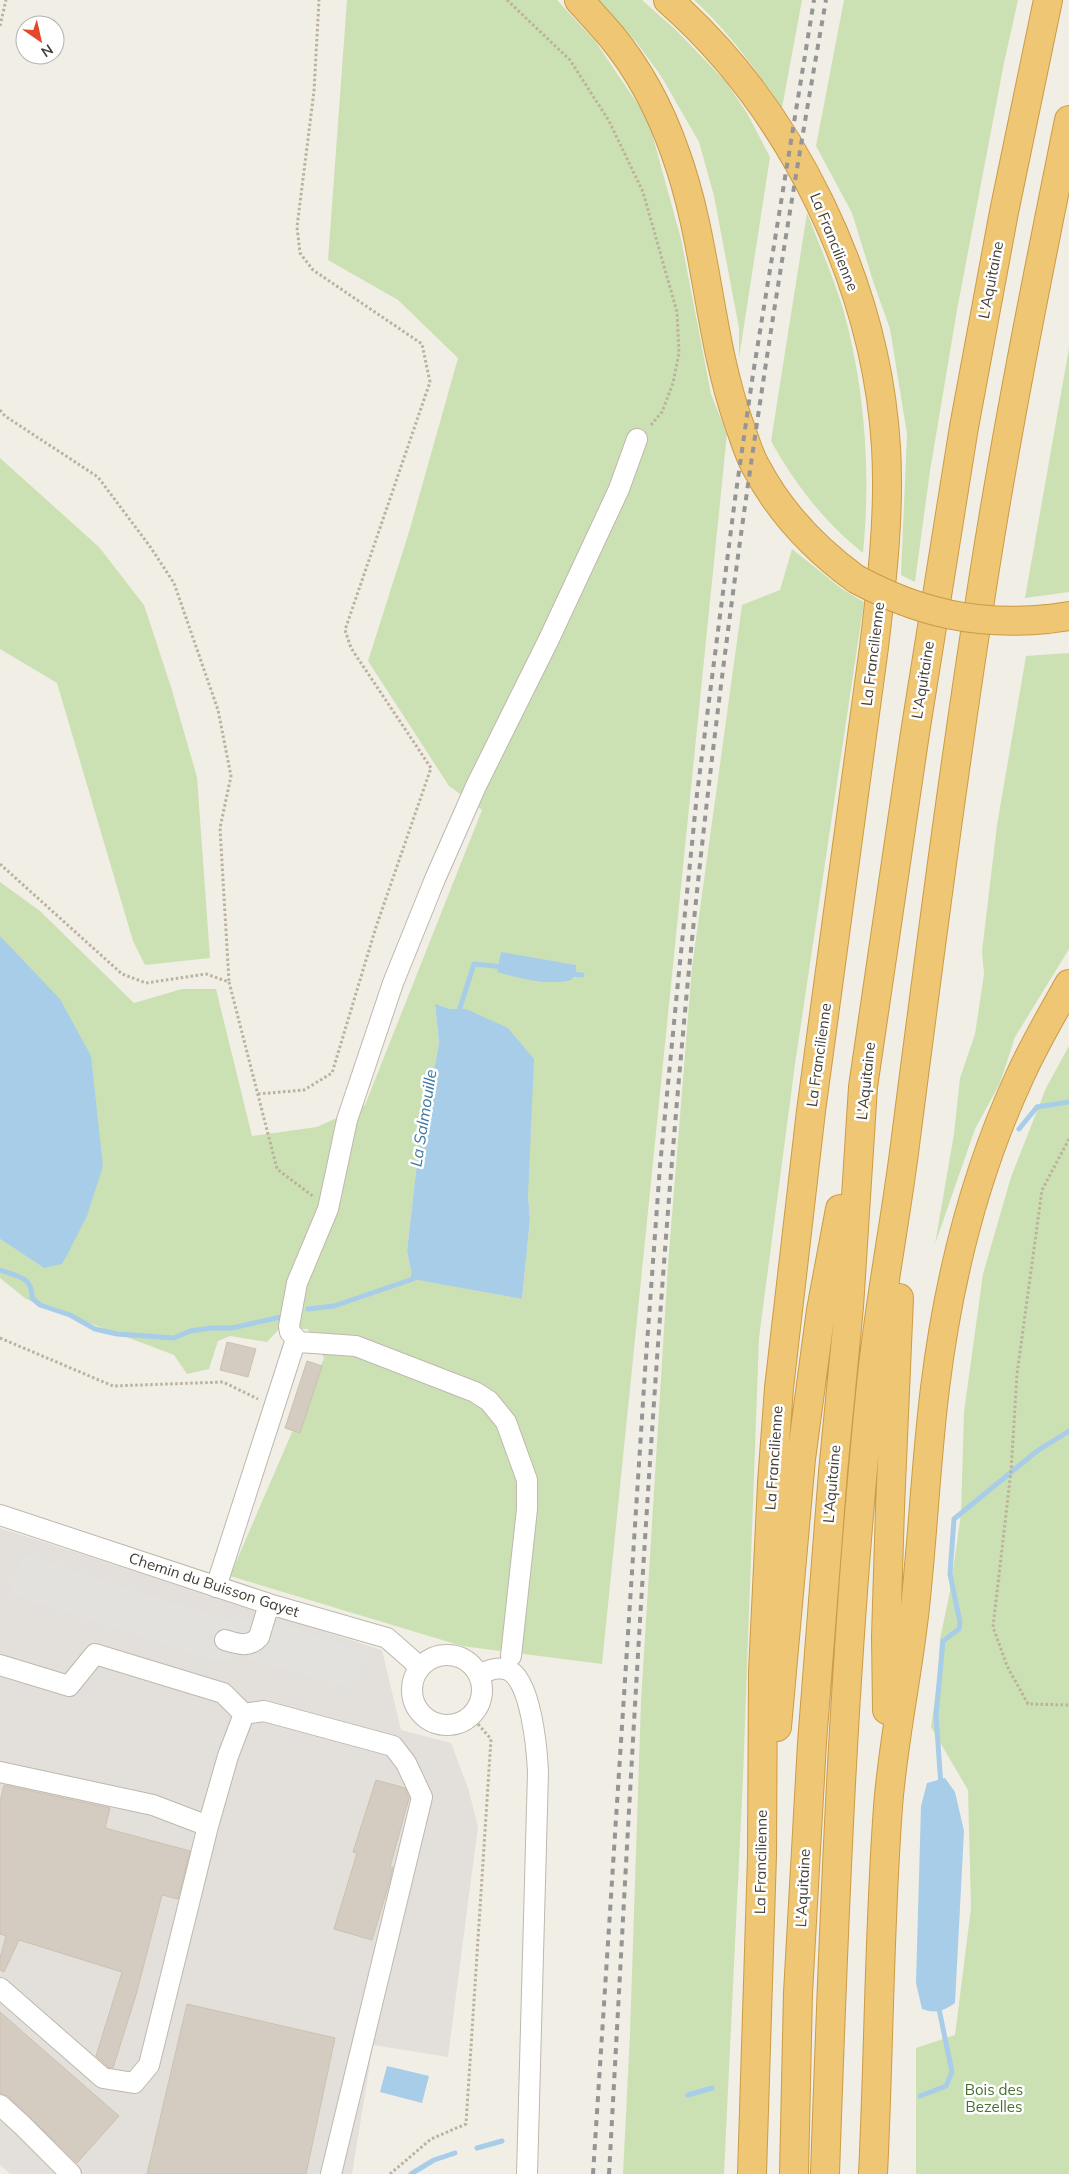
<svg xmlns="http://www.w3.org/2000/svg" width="1069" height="2174" font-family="Mulish,sans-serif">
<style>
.industrial{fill:#e3e0db}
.green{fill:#cce1b3;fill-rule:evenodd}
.parking{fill:#e2e1de}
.water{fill:#a8cde8}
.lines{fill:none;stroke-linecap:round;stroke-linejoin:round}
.stream{stroke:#a8cde8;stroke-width:5}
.building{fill:#d4ccc0;stroke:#cbc1b1}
.minor-casing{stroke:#beb8ad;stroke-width:22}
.highway-casing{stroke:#cc9b45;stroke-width:30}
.path{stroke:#bcb19c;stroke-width:3;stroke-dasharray:2.5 2.5;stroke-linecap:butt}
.minor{stroke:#fff;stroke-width:20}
.highway{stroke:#efc674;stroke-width:28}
.rail{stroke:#959595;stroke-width:4;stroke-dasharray:6 6;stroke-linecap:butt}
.highway-bridge-casing{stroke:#cc9b45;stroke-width:30;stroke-linecap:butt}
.highway-bridge{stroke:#efc674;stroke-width:28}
.labels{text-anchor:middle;stroke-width:5;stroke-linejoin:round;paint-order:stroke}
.street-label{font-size:15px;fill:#433e36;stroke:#fff}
.park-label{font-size:15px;fill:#476f30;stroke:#fff}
.water-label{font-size:16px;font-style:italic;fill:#3b76a3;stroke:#fff}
</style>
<rect width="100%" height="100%" fill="#f1eee6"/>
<path class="industrial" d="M0 1528 382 1650 401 1730 451 1743 468 1788 478 1826 448 2057 373 2045 352 2174H10L0 2165Z"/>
<path class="green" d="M347 0H557L595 41 648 119 681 239 711 394 727 434 602 1664 462 1646 230 1576 324 1358 308 1329 280 1328 267 1342 230 1336 218 1341 209 1369 187 1374 174 1355 26 1299 0 1278V1239L44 1268 0 936V882L40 911 134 1003 182 989H216L252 1136 317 1127 365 1105 482 810 449 786 368 661 409 532 458 358 398 300 328 260ZM435 1005 450 1009H466L528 1196 530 1219 522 1299 413 1278 407 1251 417 1163 439 1043Z
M598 0H642L677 31 726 82 747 113 770 157 739 358V328L714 196 699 142 661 76 637 43Z
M694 0H802L782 108C756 70 728 31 694 0Z
M844 0H1018L1004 63 957 310 930 471 915 582 901 575 907 434 890 329 874 284 852 213 816 146Z
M807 213C819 244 833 276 843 309 865 386 871 473 863 553 824 522 795 484 771 441Z
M1069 348V592L1025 598Z
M0 458 99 547 144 605 171 687 197 777 210 958 145 965 133 941 57 683 0 649Z
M792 549 842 589 864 602 795 1064 759 1338 743 1778 724 2174H623L630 2033 641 1701 668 1265 692 967 742 605 780 590Z
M1069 653V949L1015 1037 1000 1083 975 1129 935 1244 954 1134 960 1078 975 1034 984 974 982 951 997 825 1026 656Z
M1069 1046V2174H916V2048L955 2035 971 1908 968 1790 931 1727 938 1679 940 1639 950 1591 961 1514 964 1412 983 1274 1011 1177 1046 1088Z"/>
<path class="parking" d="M24 1554 231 1622 268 1620 367 1654 348 1687 240 1656 218 1661 9 1594Z"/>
<path class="water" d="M0 936 60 999 91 1056 103 1166 87 1216 66 1257 62 1264 44 1268 0 1239Z
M501 952 576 965V974L571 980C547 986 520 978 497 972Z
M435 1004 450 1009H466L508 1028 534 1059 528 1196 530 1219 522 1299 413 1279 407 1251 417 1163 439 1043Z
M945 1778 955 1792 964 1831 955 2003C944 2011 935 2014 922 2009L916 1983 921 1806 927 1783Z
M387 2066 429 2076 422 2103 380 2092Z"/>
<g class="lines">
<path class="stream" d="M570 974 582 975
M458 1014 474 964 505 967
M1019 1129 1037 1107 1069 1102
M0 1270C17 1276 33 1277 32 1298L40 1305 70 1315 95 1329 117 1334 174 1338 190 1331 211 1328H232L281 1317
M308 1309 334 1306 413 1279 414 1273
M941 1786 936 1715 943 1641 959 1629 960 1622 950 1574 954 1519 1037 1451 1069 1431
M688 2095 712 2088
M920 2096 946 2086 952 2072 938 2004
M477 2148 502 2141
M411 2174 434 2160 455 2153"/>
</g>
<path class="building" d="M227 1342 256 1349 248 1377 220 1370Z
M307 1361 322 1366 300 1433 285 1428Z
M376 1780 405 1788 409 1798 390 1867H393L388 1887 372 1940 334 1929 357 1853 353 1852Z
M4 1785 110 1808 105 1828 190 1851 178 1899 162 1895 136 1995 113 2068 108 2067 96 2056 122 1972 19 1940 4 1972 0 1970V1958L6 1936 0 1934V1802Z
M187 2004 335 2038 306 2174H147Z
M0 2012 119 2116 77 2163 8 2096 0 2093Z"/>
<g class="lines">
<defs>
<path id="minor" d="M0 1515 269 1604 387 1638 420 1667
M216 1587 296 1339
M225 1640C238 1644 249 1648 259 1637L269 1604
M412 1690a35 35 0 1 1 70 0a35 35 0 1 1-70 0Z
M511 1656 527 1509V1480L506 1422 489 1401 475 1392 356 1346 299 1342 290 1332 289 1326 297 1283 328 1209 347 1120 393 983 435 879 476 786 549 639 619 489 637 439
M0 1665 69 1686 95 1654 223 1693 244 1714
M479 1675C488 1670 498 1666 508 1670 531 1679 537 1750 538 1772L527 2174
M0 1772 153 1805 208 1826 149 2065 134 2083 103 2078 0 1988
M208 1826 228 1756 244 1714 264 1711 393 1746 406 1763 422 1797 331 2174
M0 2105 22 2125 71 2174"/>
<path id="highway" d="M579 0C590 12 601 24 612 37 639 70 661 112 675 152 707 239 708 334 738 421 744 437 748 453 756 467 780 513 815 549 856 579
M668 0C792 109 876 283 886 447 890 514 882 581 874 647L811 1111 779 1388 772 1483 763 1672 762 1855 752 2174
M1048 619 1069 616
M887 1710 886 1637 890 1508 899 1298
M777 1727 801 1459 821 1310 840 1209
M794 2174 798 1993 812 1743 833 1472 849 1307 863 1087 915 733 964 427 1004 212 1048 0
M825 2174C834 1911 844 1647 871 1385 879 1302 896 1220 906 1137 930 951 954 766 983 581 1007 427 1038 273 1069 120
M873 2174C879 2052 879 1929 888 1807 893 1740 908 1674 915 1607 923 1534 926 1461 935 1388 948 1282 975 1173 1020 1076 1034 1045 1052 1014 1069 984"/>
</defs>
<use href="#minor" class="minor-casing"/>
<use href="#highway" class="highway-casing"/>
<path class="path" d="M507 0 570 60 609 121 643 192 677 312 679 353 673 383 662 412 650 426
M0 26 6 0
M0 410 5 416 98 477 149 545 174 583 218 710 231 776 220 828 229 982
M0 864 122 974 146 983 206 974 229 982 277 1169 314 1197
M258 1094 304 1090 332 1073 376 927 431 768 351 648 345 630 430 382 422 344 313 270 300 253 297 227 314 91 319 0
M1069 1139 1042 1190 1017 1374 1011 1471 993 1627 1007 1666 1028 1704 1069 1705
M0 1338 113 1386 223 1382 258 1399
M390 2174 431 2139 466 2124 491 1739 471 1716"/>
<use href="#minor" class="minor"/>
<use href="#highway" class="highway"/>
<path class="rail" d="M593 2174 645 1371 660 1166 678 982 697 794 735 499 753 374 814 0
M609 2174C631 1779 650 1384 687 990 719 658 768 328 826 0"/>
<defs>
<path id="highway-bridge" d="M856 579C919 613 977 626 1048 619"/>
</defs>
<use href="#highway-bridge" class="highway-bridge-casing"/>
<use href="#highway-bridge" class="highway-bridge"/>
</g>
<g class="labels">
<g class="street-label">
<text transform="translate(834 242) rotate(68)" y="5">La Francilienne</text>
<text transform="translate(991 280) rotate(-79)" y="5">L'Aquitaine</text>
<text transform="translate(873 654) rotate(-83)" y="5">La Francilienne</text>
<text transform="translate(923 680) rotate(-81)" y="5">L'Aquitaine</text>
<text transform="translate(819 1055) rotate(-82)" y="5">La Francilienne</text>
<text transform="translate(866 1081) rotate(-84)" y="5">L'Aquitaine</text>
<text transform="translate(774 1458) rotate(-86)" y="5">La Francilienne</text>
<text transform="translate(832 1484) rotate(-85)" y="5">L'Aquitaine</text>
<text transform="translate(214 1585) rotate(18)" y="5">Chemin du Buisson Gayet</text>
<text transform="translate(761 1862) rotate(-89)" y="5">La Francilienne</text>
<text transform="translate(803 1888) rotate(-87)" y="5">L'Aquitaine</text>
</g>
<g class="park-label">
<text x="994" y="2095">Bois des<tspan x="994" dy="17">Bezelles</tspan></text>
</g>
<g class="water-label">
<text transform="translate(423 1118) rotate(-81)" y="6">La Salmouille</text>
</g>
</g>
<g transform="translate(40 40) rotate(146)"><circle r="24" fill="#ffffff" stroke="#b4b2af"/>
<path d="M0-4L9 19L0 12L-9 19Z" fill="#e3482b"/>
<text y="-8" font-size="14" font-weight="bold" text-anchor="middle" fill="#433e36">N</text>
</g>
</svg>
